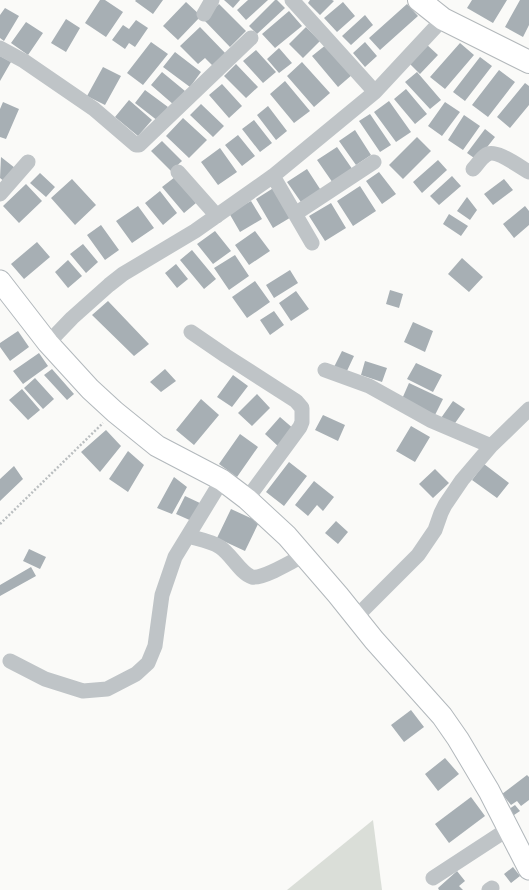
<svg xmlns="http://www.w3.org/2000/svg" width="529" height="890" font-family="Jost,sans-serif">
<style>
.green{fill:#daded8}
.building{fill:#a7afb4}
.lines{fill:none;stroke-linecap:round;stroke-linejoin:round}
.secondary-casing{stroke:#b2b8bc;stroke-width:23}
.highway-casing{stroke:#b3b8bb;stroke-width:24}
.path{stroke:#babec0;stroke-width:2.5;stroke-dasharray:2 2;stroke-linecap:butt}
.street{stroke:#bfc4c7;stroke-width:15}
.secondary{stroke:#fff;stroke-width:21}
.highway{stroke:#fff;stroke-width:22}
</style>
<rect width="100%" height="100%" fill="#fafaf8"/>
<path class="green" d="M373 820 382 890H287Z"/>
<path class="building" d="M100 0H105L123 12 106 37 85 23Z
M136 0H163L153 14 135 1Z
M224 0H240L233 8Z
M248 0H268L246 20 237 10Z
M275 0H277L285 8 257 34 249 26Z
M310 0H332L334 1 320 15 308 3Z
M472 0H507L493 23 467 8Z
M520 0H529V25L523 37 505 27Z
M186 2 201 16 178 40 163 26Z
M343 2 355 16 337 32 324 18Z
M219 4 246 31 230 47 203 19Z
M407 4 418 16 380 50 369 38Z
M5 8 19 16 4 41 0 38V15Z
M289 11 302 26 275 48 262 34Z
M365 15 373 25 351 45 342 36Z
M66 19 80 28 66 52 51 43Z
M136 20 148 28 135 47 129 43 125 49 112 40 123 25 129 29Z
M26 22 43 33 28 55 11 43Z
M200 27 228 56 215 68 205 58 198 64 180 46Z
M306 27 320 41 303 58 289 44Z
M151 42 168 54 143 85 127 73Z
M365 42 377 56 365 67 353 53Z
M425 43 438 55 420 74 408 62Z
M460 43 474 55 445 89 430 77Z
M327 44 353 74 338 87 312 56Z
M279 48 292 63 279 73 267 59Z
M256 50 276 72 263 83 243 61Z
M175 52 201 72 190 87 163 67Z
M0 56 11 62 0 81Z
M480 57 492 66 465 101 453 92Z
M302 62 330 93 314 107 287 76Z
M236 64 258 87 246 98 224 76Z
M103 67 121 76 105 105 87 96Z
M499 70 515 82 488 117 472 105Z
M162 72 185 91 174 105 151 85Z
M417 72 441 100 430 109 405 82Z
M285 81 310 111 294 123 270 94Z
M525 83 529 86V105L510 128 497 117Z
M222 84 242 106 229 118 209 95Z
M406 89 427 114 415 124 394 99Z
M145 90 168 107 158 121 135 103Z
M129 100 152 120 138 136 115 117Z
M389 101 411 132 396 142 374 112Z
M3 102 19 109 6 139 0 137V109Z
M445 102 460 112 442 136 428 126Z
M201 104 224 126 213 137 190 115Z
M268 106 287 131 276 140 257 115Z
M370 114 391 145 380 152 359 121Z
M464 115 480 126 463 150 448 140Z
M183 118 207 140 189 158 166 136Z
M254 120 272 143 260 152 242 129Z
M485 129 495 137 477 160 467 153Z
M355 130 371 155 356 165 339 141Z
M238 135 255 156 242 166 225 145Z
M417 137 431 151 403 179 389 165Z
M162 141 182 161 171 171 151 151Z
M337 147 355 173 335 186 317 160Z
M220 148 237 172 218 185 201 162Z
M1 157 15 168 5 182 0 178Z
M438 160 447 170 422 193 413 182Z
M307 169 322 192 303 205 287 182Z
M379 172 396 194 382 204 366 181Z
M40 173 55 187 46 197 30 183Z
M452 176 461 186 439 205 430 196Z
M175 177 196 203 184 213 162 187Z
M72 179 96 205 75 225 51 198Z
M504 179 513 190 493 205 484 194Z
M26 184 42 201 19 223 3 206Z
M360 186 376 211 353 226 337 201Z
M275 187 293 216 273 228 256 199Z
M160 191 177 213 163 225 145 203Z
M467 197 477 210 470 220 457 211Z
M251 201 262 219 240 232 229 213Z
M331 203 346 228 325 241 309 216Z
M138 206 154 228 132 243 116 221Z
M525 206 529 211V225L514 238 503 224Z
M449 214 468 226 461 236 443 224Z
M101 225 119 250 105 260 87 235Z
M215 231 231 251 213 264 197 244Z
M255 231 270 251 249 265 235 245Z
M37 242 50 257 24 279 11 264Z
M83 244 98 262 86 273 70 254Z
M192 250 216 279 204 289 180 260Z
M235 255 249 276 229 290 214 268Z
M462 258 483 277 469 292 448 274Z
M68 260 82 276 68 288 55 272Z
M176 264 188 279 177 288 165 273Z
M290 270 298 283 274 298 266 285Z
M255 281 270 302 247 318 232 297Z
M390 290 403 294 399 308 386 304Z
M296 291 309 309 291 321 279 303Z
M108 301 149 344 134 356 92 315Z
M274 311 284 325 270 335 260 320Z
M413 322 433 331 425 352 404 342Z
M18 331 29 347 10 361 0 347V343Z
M342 351 354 356 346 373 334 367Z
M39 353 48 366 23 384 13 371Z
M365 361 387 368 382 382 361 375Z
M416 363 442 375 433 392 407 379Z
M52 369 74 394 67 400 44 375Z
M165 369 176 381 161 392 150 382Z
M233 375 248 386 232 407 217 397Z
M35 378 54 399 43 409 24 388Z
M409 383 443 399 435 415 402 399Z
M22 389 40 410 28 420 9 400Z
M257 394 270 408 252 426 238 413Z
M201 399 219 415 194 445 176 430Z
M453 401 465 409 453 426 441 418Z
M323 415 345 425 338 441 315 430Z
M280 417 295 430 279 447 265 434Z
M411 426 430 437 415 462 396 451Z
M106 430 121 446 100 472 81 452Z
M240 434 258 447 237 477 219 464Z
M128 451 144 465 128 492 109 479Z
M289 462 307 476 284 506 266 492Z
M484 464 509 483 497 498 472 480Z
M14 466 23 479 0 501V479Z
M435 469 449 483 433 498 419 484Z
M174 477 187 487 172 514 157 508Z
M314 481 334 497 323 511 317 505 308 516 295 505Z
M185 496 202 504 194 522 176 514Z
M231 509 259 522 245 551 217 538Z
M336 521 348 532 338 544 325 533Z
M29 549 46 557 40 569 23 561Z
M31 567 36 576 0 596V585Z
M411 710 424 727 404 742 391 725Z
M445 758 459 774 438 791 425 774Z
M527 775 529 777V800L521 806 517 801 511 805 502 794Z
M471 797 485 816 449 843 435 824Z
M515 805 520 811 511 817 506 811Z
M513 867 520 876 511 883 504 874Z
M457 871 465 881 459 886 463 890H439L438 888Z"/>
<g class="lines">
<defs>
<path id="secondary" d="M0 281 48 343 90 389 115 412 157 446 222 480 247 499 287 536 338 595 374 640 442 716 458 739 489 791 529 869"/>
<path id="highway" d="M419 0 443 19 529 62"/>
</defs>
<use href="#secondary" class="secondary-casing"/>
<use href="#highway" class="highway-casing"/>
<path class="path" d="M0 524 103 423"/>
<path class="street" d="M292 0 375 92
M204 14 212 0
M0 48 24 61 94 109 136 145H139L251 38
M473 169C477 165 481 158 486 155 495 148 520 167 529 172
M178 172 217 216
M273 176 312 243
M0 194 28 162
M295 214 374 162
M191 332 226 356 296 401 302 408V422L300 427 247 499
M48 343 72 318 109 285 123 274 195 231 273 176 375 92 443 19
M325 370 369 386 430 420 491 446
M188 536C198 539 211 541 220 547 231 554 241 574 252 577 263 579 293 561 304 555
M356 617 418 555 435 530 441 513 445 505 462 480 491 446 529 409
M10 661 45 679 83 691 107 689 136 674 148 663 155 646 162 595 175 557 222 480
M433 878 508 829
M489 890 492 888"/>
<use href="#secondary" class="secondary"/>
<use href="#highway" class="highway"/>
</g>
</svg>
